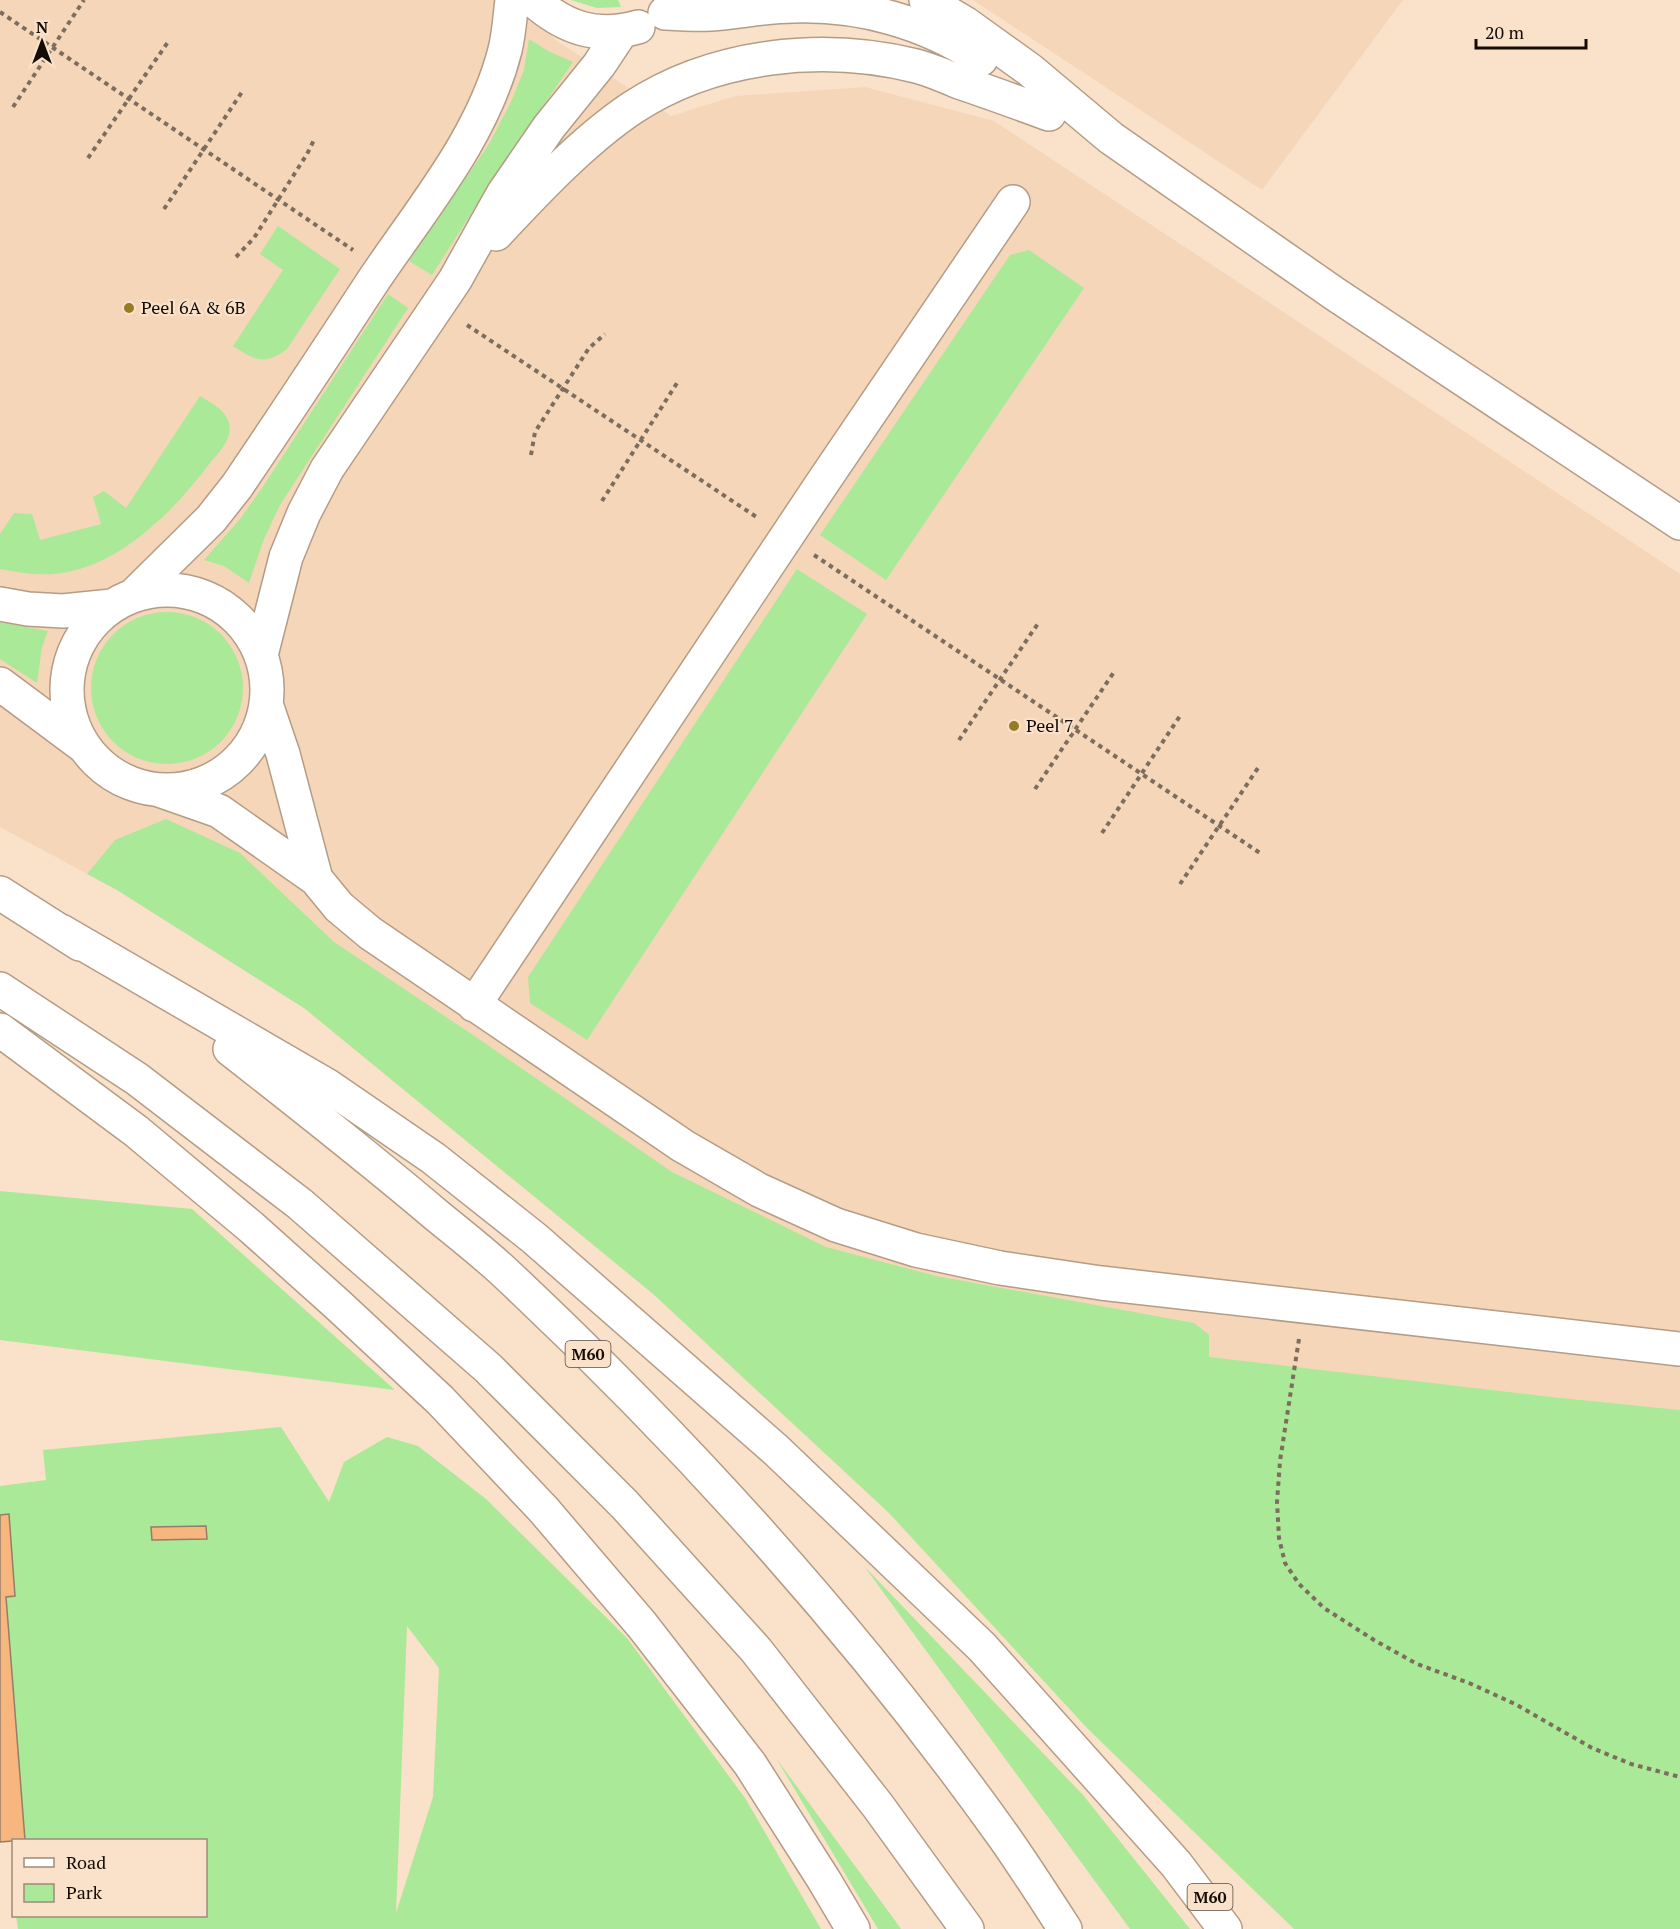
<svg xmlns="http://www.w3.org/2000/svg" width="1680" height="1929" font-family="'PT Serif',serif">
<style>
.built{fill:#f5d6b9}
.green{fill:#aae997;fill-rule:evenodd}
.building{fill:#f6b67e;stroke:#957d69;stroke-width:1.5}
.lines{fill:none;stroke-linecap:round;stroke-linejoin:round}
.minor-casing{stroke:#b49c86;stroke-width:36}
.motorway-casing{stroke:#b49c86;stroke-width:36}
.path{stroke:#7c6d5e;stroke-width:4;stroke-dasharray:4.5 4.5;stroke-linecap:butt}
.minor{stroke:#fff;stroke-width:33}
.motorway{stroke:#fff;stroke-width:33}
.poi-dot{fill:#947d24;stroke:#fae1ca;stroke-width:2}
.labels{text-anchor:middle;stroke-width:4.5;stroke-linejoin:round;paint-order:stroke}
.shield{fill:#fae1ca;stroke:#584b3f;stroke-width:1.5}
.shield-label{font-size:16px;font-weight:bold;fill:#130b04}
.poi-label{font-size:18px;fill:#130b04;stroke:#fae1ca;text-anchor:start}
</style>
<rect width="100%" height="100%" fill="#fae1ca"/>
<path class="built" d="M0 0H514L557 41 671 116 735 96 865 87 994 121 1680 574V1410L1552 1397 652 1293 304 1008 117 890 0 827Z
M973 0H1403L1262 190Z"/>
<path class="green" d="M571 0H618L621 7 597 8Z
M529 39 550 52 573 62 483 195 432 275 409 261 489 144 511 102 524 70Z
M278 226 340 269 287 349C264 366 255 360 233 346L283 270 260 254Z
M1029 250 1084 288 886 580 820 535 1010 255Z
M388 294 408 308 280 505 264 539 249 583 224 566 204 560 240 519 262 488Z
M200 396C211 403 225 409 229 423 233 439 219 452 210 463 177 507 128 558 72 571 47 577 25 574 0 569V534L14 513 32 514 40 540 101 524 93 497 104 491 126 508Z
M797 569 867 614 587 1040 530 1003 528 977Z
M91 688a76 76 0 1 1 152 0a76 76 0 1 1-152 0Z
M0 622 48 631 42 647 37 683 0 659Z
M166 819 240 853 334 942 476 1037 672 1172 826 1247 936 1276 1194 1323 1209 1335V1357L1552 1397 1680 1410V1929H1294L1087 1728 889 1513 652 1293 304 1008 117 890 87 874 115 840Z
M0 1191 192 1209 395 1390 0 1340Z
M281 1427 329 1502 344 1462 387 1437 418 1446 486 1499 627 1638 745 1798 821 1929H18L16 1916H206V1840H25L6 1597 15 1595 9 1514 0 1515V1486L46 1480 43 1450ZM407 1626 439 1668 433 1797 396 1913Z
M864 1566 1083 1795 1190 1929H1130Z
M776 1758 899 1926 901 1929H878Z"/>
<path class="building" d="M9 1514 15 1596 6 1597 25 1840 0 1842V1515Z
M206 1526 207 1539 152 1540 151 1527Z"/>
<g class="lines">
<defs>
<path id="minor" d="M533 0C565 28 596 39 638 27
M926 0 966 24 1030 70 1111 138 1335 294 1680 523
M665 13C681 14 696 15 711 14 739 12 766 6 794 6 860 4 925 22 981 59
M496 234C536 191 583 141 632 108 714 54 823 43 916 66 931 70 945 76 959 82 989 92 1019 103 1049 114
M67 690a100 100 0 1 1 200 0a100 100 0 1 1-200 0Z
M134 595 211 519 237 486C283 418 328 350 373 281 422 208 483 137 505 50 509 34 510 16 512 0
M0 604 28 609 63 611 112 606
M261 655 286 557 304 513 327 469 455 280 503 194 549 127 599 65 621 32
M0 684 82 745
M266 704 283 754 316 879
M159 790 219 811 316 879 339 907 370 933 683 1146 759 1190 836 1225 916 1250 1000 1268 1101 1283 1680 1349
M474 1005 823 482 1013 202"/>
<path id="motorway" d="M0 893 80 944
M61 931 328 1086 433 1158 534 1238 776 1450 982 1647 1176 1864 1225 1929
M0 989 137 1079 300 1204 488 1368 625 1505 756 1650 878 1806 967 1929
M0 1030 136 1131 251 1227 337 1304 440 1400 543 1509 642 1625 750 1764 824 1880 853 1929
M230 1049C299 1103 368 1157 435 1214 457 1232 480 1250 501 1269 686 1442 857 1631 1004 1837 1025 1867 1045 1898 1065 1929"/>
</defs>
<use href="#minor" class="minor-casing"/>
<use href="#motorway" class="motorway-casing"/>
<path class="path" d="M0 12 353 250
M13 107 84 0
M88 158 168 42
M164 209 242 92
M236 257 254 238 307 154 314 140
M467 325 758 518
M531 455 535 432 589 348 605 334
M602 501 677 383
M814 555 1263 855
M959 740 1039 622
M1035 789 1114 672
M1102 833 1180 716
M1180 884 1258 768
M1299 1339 1280 1461 1277 1502 1279 1538 1285 1563 1299 1584 1324 1608 1374 1640 1417 1664 1469 1683 1515 1704 1592 1748 1631 1764 1680 1777"/>
<use href="#minor" class="minor"/>
<use href="#motorway" class="motorway"/>
</g>
<g class="poi-dot">
<circle cx="129" cy="308" r="6"/>
<circle cx="1014" cy="726" r="6"/>
</g>
<g class="labels">
<g class="shield">
<rect x="565.5" y="1341" width="45" height="26" rx="4.5"/>
<rect x="1187.5" y="1884" width="45" height="26" rx="4.5"/>
</g>
<g class="shield-label">
<text x="588" y="1360">M60</text>
<text x="1210" y="1903">M60</text>
</g>
<g class="poi-label">
<text x="141" y="314">Peel 6A &amp; 6B</text>
<text x="1026" y="732">Peel 7</text>
</g>
</g>
<rect x="12" y="1839" width="195" height="78" fill="#fae1ca" stroke="#9e8b7b" stroke-width="1.5"/>
<rect x="24" y="1858" width="30" height="9" fill="#ffffff" stroke="#9e8b7b" stroke-width="1.5"/>
<text x="66" y="1869" font-size="18" fill="#130b04">Road</text>
<rect x="24" y="1884" width="30" height="18" fill="#aae997" stroke="#9e8b7b" stroke-width="1.5"/>
<text x="66" y="1899" font-size="18" fill="#130b04">Park</text>
<g transform="translate(42 42)" stroke="#fae1ca" stroke-width="4.5" paint-order="stroke">
<path d="M0-4.5L10 22L0 15L-10 22Z" fill="#130b04"/>
<text y="-9" font-size="16" font-weight="bold" text-anchor="middle" fill="#130b04">N</text>
</g>
<path d="M1476 39v9h110v-9" fill="none" stroke="#130b04" stroke-width="3"/>
<text x="1485" y="39" font-size="18" fill="#130b04" stroke="#fae1ca" stroke-width="4.5" paint-order="stroke">20 m</text>
</svg>
